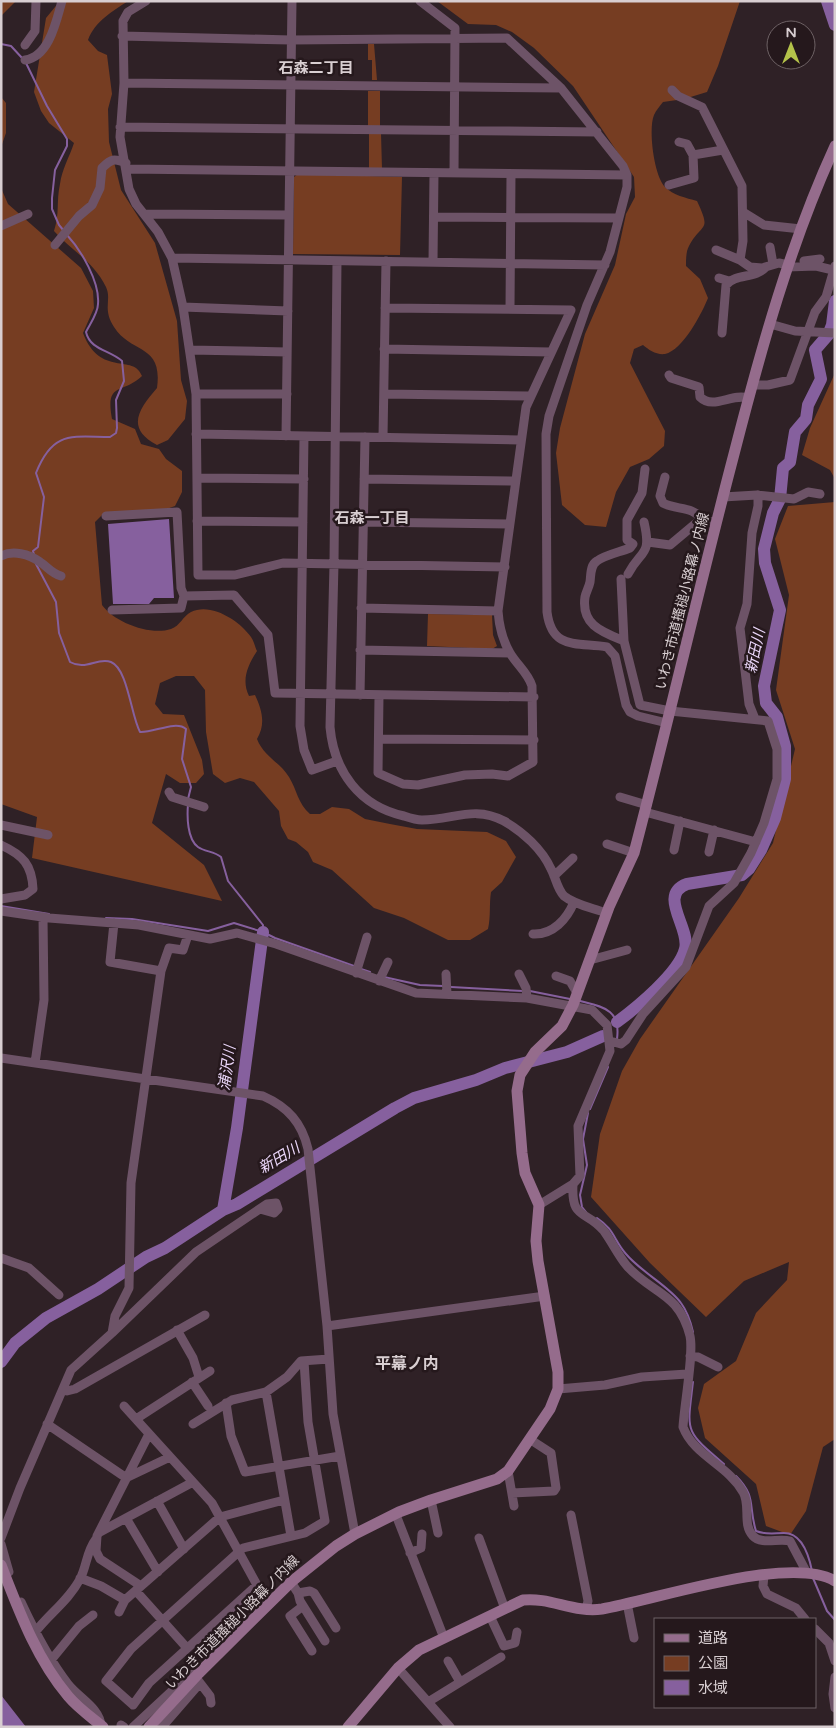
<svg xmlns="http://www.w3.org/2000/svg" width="836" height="1728" font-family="'Varela Round','Noto Sans JP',sans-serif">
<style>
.green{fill:#763d22}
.water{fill:#86609e}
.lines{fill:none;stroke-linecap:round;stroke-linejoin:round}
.stream{stroke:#86609e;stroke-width:2}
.river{stroke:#86609e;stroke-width:12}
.street{stroke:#6d5367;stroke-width:9}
.secondary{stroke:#956c8c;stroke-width:11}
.labels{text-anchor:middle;stroke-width:5;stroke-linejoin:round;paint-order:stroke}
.street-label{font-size:14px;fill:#d8ced1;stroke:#25181c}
.neighbourhood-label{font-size:15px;font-weight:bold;fill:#d8ced1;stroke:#25181c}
.water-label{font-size:15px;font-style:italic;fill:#ebd7fa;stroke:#25181c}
.quarter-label{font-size:16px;font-weight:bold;fill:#d8ced1;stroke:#25181c}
</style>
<rect width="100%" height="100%" fill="#2f2126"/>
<path class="green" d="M1 1H16L1 16Z
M60 1H128C113 11 95 21 88 40L98 51 107 55 112 94 108 109 109 142 121 190 155 243 177 321 181 380 187 401 185 419 168 440 157 445C125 428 139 409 157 388 163 343 132 355 114 327 102 309 112 300 106 287 94 262 71 250 54 231 60 213 56 202 60 184 62 169 69 158 74 143L49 123 41 111 34 92 46 18Z
M437 1H740L718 66 707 92 684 99 663 102C660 106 656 110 654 115 648 129 654 176 665 187 673 195 686 198 697 201 712 233 702 222 689 246 686 251 686 260 686 266L700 279 708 298C702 313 683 350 665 354 656 355 649 350 643 345L634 349 630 363 665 431 664 446 649 459 630 467 616 492 606 527 585 525 562 505 556 453 560 428 585 334 615 265 626 214 635 197 634 177 573 86 534 48 512 32 496 25 468 24Z
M368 44H374L377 80H372V60H368Z
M368 91H380V127H368Z
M1 97 6 103V133L1 147Z
M369 133H381L382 169H369Z
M298 174 402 177 400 255 293 254 294 177Z
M1 188 8 204 81 268 93 291 94 308 83 333C100 378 134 353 142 376 122 395 105 381 112 419L135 429 141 444 159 449 166 459 182 471V492L175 506 158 512 104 513 95 522 102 605C114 622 150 636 171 629 180 626 183 616 191 612 211 602 240 621 251 637 254 641 255 647 257 651 248 665 241 680 249 696L255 695C262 710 266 724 257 739 264 757 280 762 289 777 297 790 298 804 310 814H320L332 807 349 809 365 819 390 824 417 829 487 832 506 841 516 857 502 882 491 892C489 905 491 916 488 929L470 940H448L404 918 374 908 332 870 313 862 308 852 296 842 288 839 281 826 279 811 254 782 240 778 225 783 213 774 206 732 205 690 194 676H176L160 683 155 704 163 714 184 715 202 760 204 774 196 783H180L166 774 152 823 204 865 222 901 32 858 37 817 1 804Z
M835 373V479L830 470 802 455 810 428Z
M835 502V1439L823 1447 806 1511 790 1535 766 1526 756 1484 705 1438 698 1408 704 1384 736 1361 756 1313 787 1280 789 1262 744 1281 706 1317 650 1263 591 1197 600 1134 622 1071 640 1039 739 898 773 843 795 749 776 690 789 595 775 539 788 506Z
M428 614 492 615 493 635 497 646 492 649 427 646Z"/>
<path class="water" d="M169 519 174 598H154L149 604H113L108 524Z
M1 1695 26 1727H1Z"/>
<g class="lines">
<path class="stream" d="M1 44 11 46 23 59
M26 63 47 106 67 139V146L55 170 52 198V209L59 225 64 231
M34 555 33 551 38 547 44 497 36 473C53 430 72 437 110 437L116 433 117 428 116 400 124 381 122 361C110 350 90 350 86 332 90 324 98 313 98 304 100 282 81 250 67 235
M36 564 56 602 59 633 70 662C86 671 97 657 111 662 128 669 131 716 140 732 153 733 176 720 186 729L182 759 191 787 188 799
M188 804C187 816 187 839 198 847 205 852 214 851 221 857L228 881 263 925V932
M1 906 49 914
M106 918 132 919 208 931 234 923 263 932 275 938 354 966
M361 969 370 972
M384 977 420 985 443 986
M451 987 523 991
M530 991 570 999
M580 1001C603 1007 621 1009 617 1039
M590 1109 608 1067
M586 1212 582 1207 580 1195 587 1165 583 1139 588 1113
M597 1218C615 1230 613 1239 626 1254 641 1272 669 1286 681 1303 687 1311 691 1323 693 1332
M693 1382C687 1433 684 1430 724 1464
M736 1476C757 1497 748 1506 756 1531 766 1535 774 1533 784 1533 802 1533 809 1556 812 1571
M813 1578 827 1611 835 1620"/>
<path class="river" d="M827 1 835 25
M617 1022C636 1008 679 973 685 949 691 928 657 895 687 884L742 875 749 869 761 850 775 818 785 779V746L777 717 766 703 764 686 780 610 765 563 764 549 773 513 780 499 783 468 790 462 795 432 806 419 808 405 821 379 815 350 828 335 832 325 835 301
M223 1210 237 1128 263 932
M1 1362 15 1343 46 1318 98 1289 146 1257 165 1248 223 1210 237 1204 395 1108 414 1098 476 1080 505 1068 567 1052 603 1036"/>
<path class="street" d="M146 1 128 12 123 21 124 83 120 137 129 189 136 204 158 232 172 258 183 307 196 394 198 575H235L283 563 505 567
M420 1 455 28 454 173
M122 36 291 40 507 38 561 88 623 166 627 175V187L610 252 587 305 549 416 546 434 547 612C552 651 578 642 607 647L615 656 626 705 630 712 638 716 667 723
M25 45 35 31 36 1
M25 60C49 57 56 22 62 1
M124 83 561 88
M672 90 678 96 702 107 742 186 743 241 740 260
M120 127 597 132
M679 142 687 144 693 155 723 150
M127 169 627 175
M669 185 694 178 693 155
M743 212 764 225 801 229
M145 214 289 215
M434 217 619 218
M1 226 28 214
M55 245 79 216 92 205 100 188 102 168C111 159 114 158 126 163
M770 247 773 264
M716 250 740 260 750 267 762 268 779 263 788 265
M172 258 605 265
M337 261 334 564 330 727C334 771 359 806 404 816 410 818 416 820 422 820 453 820 474 805 504 821 523 832 542 849 551 869 556 878 557 889 564 896 575 905 593 908 606 913
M804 261 820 259
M433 262 434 173
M787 267 816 266 833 270
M719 278 729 281
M183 307 288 311
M510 309 511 174
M770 324 795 331 835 333
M722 333 726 285C736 273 755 279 766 267
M384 349 551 352
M190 350 287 352
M669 375 671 378 699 387 700 397C713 410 732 393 748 398
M752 385H768L790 380 815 312 826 297 835 266
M196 394H287
M384 394 529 396
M196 434 520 440
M286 436 292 1
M304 436 300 726 304 750 312 770 337 761
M383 437 386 261
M665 477 660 496 663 503C675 510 694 506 701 519L716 523
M197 478 304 479
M364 479 514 481
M723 497 757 495 794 499 808 492 820 494
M106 516 177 512 181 588 184 596 181 608 112 610
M197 521 303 522
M363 522 509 524
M648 542 670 545 701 519
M1 556C13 550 29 554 40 562 48 567 51 573 61 576
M628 574C641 549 652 557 644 522
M184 596 234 595 268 635 275 693 534 697
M361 608 498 611
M624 641C602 632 581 625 585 597 586 592 589 587 590 582 591 575 590 565 597 561 605 555 620 552 630 548L633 544 627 540V520L642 493 645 469
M360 650 510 653
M360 695 365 437
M379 696 378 773 403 784 418 785 465 775 492 774 508 776 533 762 532 686C528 673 517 665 510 653 503 641 499 625 498 611L526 407 571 310 385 308
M755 719 749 704 740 628 747 604 752 533 758 506V495
M380 739 534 740
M169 792 172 797 204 807
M620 797 647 805
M645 812 756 842
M1 825 48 835
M607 844 634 853
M1 845C23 855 32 865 33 889L25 895 1 899
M674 850 680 821
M709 852 714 830
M554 876 573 858
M1 911 49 918 139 925 210 939 237 933 276 944 416 993 527 998 592 1010 607 1025 610 1051 578 1126 580 1176 573 1184C571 1221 586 1209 604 1231 612 1242 618 1255 627 1266 652 1294 679 1292 690 1336 694 1353 684 1407 683 1427 694 1456 728 1465 743 1492 751 1505 742 1525 753 1536 761 1545 779 1538 790 1541L807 1573
M114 923 110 962 161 971
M533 934C553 935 567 919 574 902
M590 960 627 950
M356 973 367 937
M446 974 447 994
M519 974 526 988 527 998
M556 976 570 981 577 993
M379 981 388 962
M610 1041 621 1044 626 1040 643 1014 686 967 709 906 734 883 751 853 764 823 777 779V749L768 721 670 711 640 705 624 641 621 579
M1 1058 263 1096C288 1107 302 1123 308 1149L327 1326 333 1414 355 1534
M35 1063 44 1000 43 917
M539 1205 573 1184
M1 1258 29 1268 59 1295
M327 1326 545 1296
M177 1330 193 1358 199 1377
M112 1333 196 1252 267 1204 276 1203 278 1209 274 1213 260 1209
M690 1356 698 1357 718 1367
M192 1382 208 1406
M558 1389 605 1385 642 1377 687 1374
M63 1390 67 1391 75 1389 205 1315
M266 1392 291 1536
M226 1403 231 1436 245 1472 340 1456
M124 1406 212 1503 268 1605
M136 1419 210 1371
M47 1424 122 1475 128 1477 170 1457
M193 1424 232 1400 266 1392 287 1377 301 1361 329 1359
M508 1471 514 1506
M512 1493 554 1491 556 1488 551 1453 531 1440
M431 1500 438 1533
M157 1501 184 1549
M396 1515 444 1638
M571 1515 588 1601 586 1609
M126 1518 158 1572
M100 1532 193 1482
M1 1538 20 1488 71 1370 112 1333 115 1316 129 1288 131 1183 161 971 169 948 183 950 188 935
M479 1538 505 1609
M1 1544 9 1572
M410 1553 421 1548 422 1534
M764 1575 763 1586 767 1594 796 1608 805 1619
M80 1578 101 1586 125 1600
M291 1582 298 1593 300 1601 325 1641
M257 1585 149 1683 133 1705 106 1681 131 1649 243 1548 305 1533 325 1521 308 1422 304 1361
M141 1586 100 1559 96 1551 97 1536 149 1434
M136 1591 187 1648
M298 1593 310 1591 314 1593 336 1628
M21 1602C34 1630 49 1660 68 1684 79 1698 100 1708 101 1726
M627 1603 634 1638
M303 1606 290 1616 312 1651
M119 1612 125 1600 220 1517 284 1500
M490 1616 504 1646 515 1643 517 1632
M815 1629 829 1643 835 1661
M36 1631C50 1613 69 1600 80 1579 87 1566 86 1552 96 1539
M52 1659 79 1626 93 1615
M448 1661 460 1682
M398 1668 450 1727
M835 1677 833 1694 835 1708
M197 1679 210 1696 211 1703
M428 1702 501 1657
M121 1725 124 1727
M133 1727 189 1675 199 1673
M162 1727 200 1683"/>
<path class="secondary" d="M1 1565C19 1611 36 1658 68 1696 78 1708 91 1717 103 1727
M149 1727 199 1673 291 1582 336 1546 355 1534 399 1512 431 1500 497 1479 508 1471 550 1409 558 1389V1372L538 1261 536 1241 539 1205 525 1173 522 1153 517 1091 520 1075 535 1052 562 1026 573 1005 609 907 634 853C669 720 699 587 734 454 761 349 790 244 835 146
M348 1727 398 1668 419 1650 523 1600C550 1597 574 1613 602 1609 655 1600 790 1554 835 1581"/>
</g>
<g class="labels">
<g class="street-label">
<text transform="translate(682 601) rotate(-76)" y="5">いわき市道搔槌小路幕ノ内線</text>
<text transform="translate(232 1622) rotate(-45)" y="5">いわき市道搔槌小路幕ノ内線</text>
</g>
<g class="neighbourhood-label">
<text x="316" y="73">石森二丁目</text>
<text x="372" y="523">石森一丁目</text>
</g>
<g class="water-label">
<text transform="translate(755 651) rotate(-78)" y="5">新田川</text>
<text transform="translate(227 1068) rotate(-82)" y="5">浦沢川</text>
<text transform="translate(279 1158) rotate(-31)" y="5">新田川</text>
</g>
<g class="quarter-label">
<text x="407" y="1369">平幕ノ内</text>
</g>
</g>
<rect width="836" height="1728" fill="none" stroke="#d8ced1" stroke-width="5"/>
<rect x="654" y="1618" width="162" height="90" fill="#25181c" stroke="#6d6164"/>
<rect x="664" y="1634" width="25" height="8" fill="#956c8c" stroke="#6d6164"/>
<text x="698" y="1643" font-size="15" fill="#d8ced1">道路</text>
<rect x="664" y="1656" width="25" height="15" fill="#763d22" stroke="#6d6164"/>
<text x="698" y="1668" font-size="15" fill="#d8ced1">公園</text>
<rect x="664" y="1680" width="25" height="15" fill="#86609e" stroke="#6d6164"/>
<text x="698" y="1693" font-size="15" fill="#d8ced1">水域</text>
<g transform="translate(791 45)"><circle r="24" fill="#25181c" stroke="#6d6164"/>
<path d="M0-4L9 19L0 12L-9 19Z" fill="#b4c24a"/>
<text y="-8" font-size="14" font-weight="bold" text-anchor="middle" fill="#d8ced1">N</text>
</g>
</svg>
